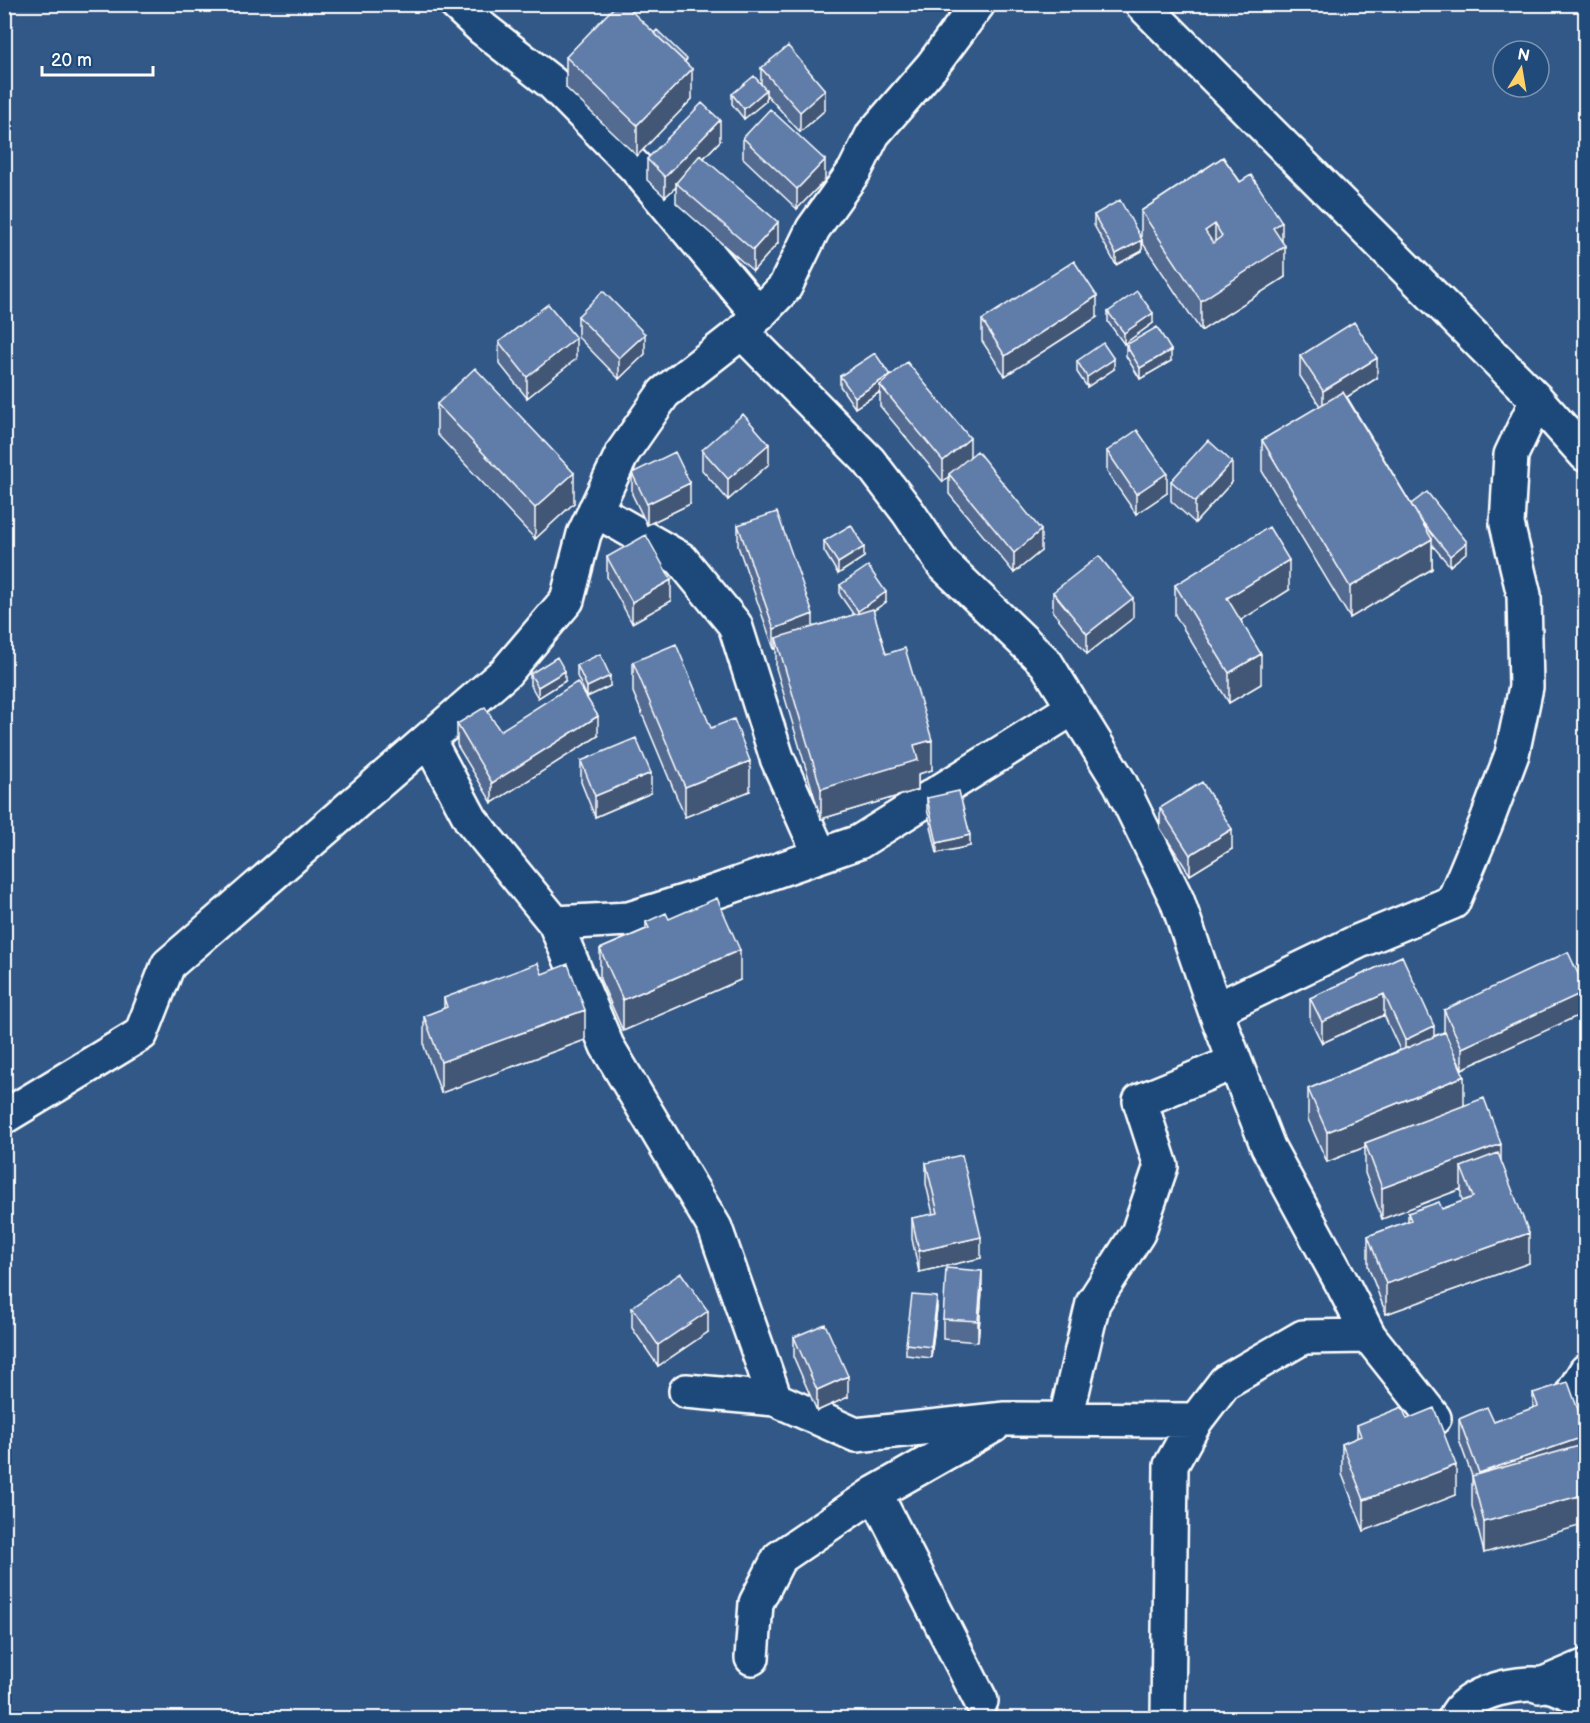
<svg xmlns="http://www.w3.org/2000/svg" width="1590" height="1723" font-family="'Balsamiq Sans',sans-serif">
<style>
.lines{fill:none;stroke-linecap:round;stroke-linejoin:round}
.street-casing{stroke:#fff;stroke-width:38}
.secondary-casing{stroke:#fff;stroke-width:38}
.street{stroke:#1f4a7a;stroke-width:33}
.secondary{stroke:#1f4a7a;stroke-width:33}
.wall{fill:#536b91;stroke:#fff;stroke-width:1.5}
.shaded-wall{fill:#435776;stroke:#fff;stroke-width:1.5}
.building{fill:#607ca9;stroke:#fff;stroke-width:1.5;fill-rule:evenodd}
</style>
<rect width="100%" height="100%" fill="#325888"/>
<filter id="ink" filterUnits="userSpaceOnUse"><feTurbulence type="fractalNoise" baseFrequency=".0167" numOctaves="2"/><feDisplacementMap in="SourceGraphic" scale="12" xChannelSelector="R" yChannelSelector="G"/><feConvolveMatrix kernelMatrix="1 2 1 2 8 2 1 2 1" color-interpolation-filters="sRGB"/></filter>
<g filter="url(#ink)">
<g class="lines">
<defs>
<path id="street" d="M456 4 482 28 552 83 636 168 759 315
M742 332 869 461 908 512 943 564 1046 663 1120 783 1177 900 1215 1010 1268 1147 1344 1287 1369 1336 1434 1418
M595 510 681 559 735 625 777 758 820 855
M429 741 471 820 555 923 607 1046 715 1228 775 1399
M555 923 629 919 709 894 859 842 1073 708
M1215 1010 1357 942 1453 902 1486 823 1512 754 1526 687 1524 595 1507 524 1511 455 1537 400
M4 1117 141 1034 168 965 506 672 567 600 584 534 623 452 664 393 742 332 785 287 813 229 855 170 873 134 932 66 978 4
M686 1391 775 1399 856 1435 1005 1419 1196 1420
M1572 1394 1586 1371
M1066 1418 1093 1303 1138 1233 1161 1166 1140 1101 1235 1062
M875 1493 981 1701
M752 1658 756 1603 779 1558 875 1493 993 1426
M1539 1686 1586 1666
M1168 1718 1171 1465 1196 1420 1225 1382 1303 1337 1369 1336
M1455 1718C1466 1691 1524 1679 1551 1686 1562 1689 1574 1696 1586 1700"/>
<path id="secondary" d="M1142 4 1537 400 1586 455"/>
</defs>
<use href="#street" class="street-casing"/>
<use href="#secondary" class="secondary-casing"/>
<use href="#street" class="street"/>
<use href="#secondary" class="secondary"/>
</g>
<path class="wall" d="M654 33 687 64 692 99 637 156 566 88V57Z
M761 68 825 110 800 132 766 94V101L744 119 732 104V94L761 85Z
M743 138 825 180 797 209 743 158Z
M720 141 704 158 778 243 753 271 676 203V187L665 197 647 180V159Z
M1223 157 1282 241 1285 277 1201 331 1142 242V251L1116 265 1094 225V215L1141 239V211Z
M1108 312 1153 323 1124 344 1108 322Z
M578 316 645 354 619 379 578 337Z
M1097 317 1005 376 982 341V320Z
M499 342 576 359 527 398 499 363Z
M1126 345 1171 361 1140 379 1126 356Z
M1300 356 1377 378 1347 397 1411 504 1467 552 1450 566 1432 545V569L1350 618 1262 471V440L1320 406 1300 376Z
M1077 361 1114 369 1087 387 1077 372Z
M840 376H890L970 456 1041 551 1014 573 949 494V476L943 482 880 406V392L855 408 840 386Z
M437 404 574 503 535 539 437 434Z
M702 450 769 464 728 500 702 470Z
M1107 451 1167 493 1136 514 1107 472Z
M632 473 690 504 647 525 632 494Z
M1171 481 1232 482 1195 523 1171 501Z
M738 525 813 627 854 615 840 595V585L886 602 873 611 886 654 932 770 918 774V790L821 819 776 668V648L774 649 738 546Z
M824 541 864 557 838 574 824 551Z
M607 557 671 601 632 623 607 577Z
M1175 585 1289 590 1241 620 1261 684 1229 703 1175 615Z
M1053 592 1133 618 1087 654 1053 612Z
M633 662 711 728 750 791 685 817 633 692Z
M577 665 610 686 587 697 577 676Z
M530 674 565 681 538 698 530 684Z
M457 724 500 731 598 736 492 803 457 745Z
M581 761 651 793 595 817 581 782Z
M927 798 970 846 937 853 927 809Z
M1160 808 1232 849 1190 875 1160 828Z
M669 919 740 980 623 1031 600 979V949L646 929V922Z
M1402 956 1434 1036 1444 1032V1010L1586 990V1012L1462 1069 1452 1049 1464 1105 1501 1162 1529 1263 1386 1314 1368 1266V1236L1408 1221V1213L1442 1209 1463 1201 1461 1197V1189L1382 1219 1365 1173V1147L1327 1162 1308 1119V1089L1400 1050 1384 1015 1322 1043 1310 1019V998Z
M542 974 585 1040 441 1093 424 1046V1016L444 1009V998Z
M1586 1046V1078L1581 1068V1048Z
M926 1163 981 1258 919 1272 912 1239V1218L933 1214 926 1184Z
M982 1291 978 1342 943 1339V1319Z
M632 1307 708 1332 658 1366 632 1328Z
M937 1308 931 1358 906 1355V1344Z
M794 1337 848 1397 817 1411 794 1358Z
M1586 1386V1421L1582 1407V1387Z
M1533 1393 1586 1432 1484 1553 1472 1506V1476L1459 1440V1419L1494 1422 1533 1408Z
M1407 1419 1456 1495 1364 1531 1342 1474V1444L1357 1438V1425Z"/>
<path class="shaded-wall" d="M692 69V99L637 156V125Z
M766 90V101L744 119V109Z
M825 90V110L800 132V112Z
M720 120V141L678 184 676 183V187L665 197V177Z
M825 160V180L797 209V189Z
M778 222V243L753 271V250Z
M1282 222V249L1285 246V277L1201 331V301L1273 228Z
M1215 224V254L1205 231Z
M1142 240V251L1116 265V254Z
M1097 296V317L1005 376V356Z
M1153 313V323L1124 344V333Z
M645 334V354L619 379V358Z
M576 338V359L527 398V377Z
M1171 350V361L1140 379V368Z
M1377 358V378L1323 412V391Z
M1114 359V369L1087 387V377Z
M890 375V385H880V392L855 408V397Z
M970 438V459L949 474V476L943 482V461Z
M769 444V464L728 500V479Z
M1232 462V482L1195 523V502Z
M574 473V503L535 539V508Z
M1167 473V493L1136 514V494Z
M690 483V504L647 525V504Z
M1041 530V551L1014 573V553Z
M1432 539V569L1350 618V587Z
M1467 542V552L1450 566V556Z
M864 547V557L838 574V563Z
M1289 560V590L1227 629V598Z
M671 580V601L632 623V602Z
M886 592V602L858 621V611Z
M1133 598V618L1087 654V634Z
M813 614V635L776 638V648L774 649V629Z
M1261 654V684L1229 703V673Z
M565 671V681L538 698V687Z
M610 676V686L587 697V687Z
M598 716V736L492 803V783Z
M932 740V770L918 774V790L821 819V789L914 745Z
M750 761V791L685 817V787Z
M651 773V793L595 817V796Z
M1232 829V849L1190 875V855Z
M970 835V846L937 853V843Z
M740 950V980L623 1031V1000Z
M1586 991V1012L1462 1069V1048Z
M1384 994V1015L1322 1043V1022Z
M585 1010V1040L441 1093V1062Z
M1434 1026V1047L1405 1060V1040Z
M1464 1076V1106L1365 1143V1147L1327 1162V1132Z
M1501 1144V1174L1461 1167V1189L1382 1219V1188Z
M1529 1233V1263L1386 1314V1284Z
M981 1237V1258L919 1272V1251Z
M982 1271V1291L978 1342V1321Z
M937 1297V1308L931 1358V1347Z
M708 1311V1332L658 1366V1345Z
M848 1376V1397L817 1411V1390Z
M1586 1436V1457L1479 1493V1473Z
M1456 1465V1495L1364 1531V1500Z
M1586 1494V1524L1484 1553V1522Z"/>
<path class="building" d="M617 4H624L692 69 637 125 566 57Z
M657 30 687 59 685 62 654 33Z
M788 46 825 90 800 112 761 68Z
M754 76 766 90 744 109 732 94Z
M702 103 720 120 665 177 647 159Z
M770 109 825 160 797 189 743 138Z
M700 155 778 222 753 250 676 183Z
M1223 157 1240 182 1251 175 1282 222 1273 228 1285 246 1201 301 1141 211ZM1215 224 1222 236 1213 243 1205 231Z
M1120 200 1142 240 1116 254 1094 215Z
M1074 261 1097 296 1005 356 982 320Z
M603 291 645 334 619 358 578 316Z
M1137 291 1153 313 1124 333 1108 312Z
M548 304 576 338 527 377 499 342Z
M1354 322 1377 358 1323 391 1300 356Z
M1157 327 1171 350 1140 368 1126 345Z
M1103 343 1114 359 1087 377 1077 361Z
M875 353 890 375 855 397 840 376Z
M907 362 970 438 943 461 880 385Z
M475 368 574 473 535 508 437 404Z
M1343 392 1432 539 1350 587 1262 440Z
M743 414 769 444 728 479 702 450Z
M1137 430 1167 473 1136 494 1107 451Z
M1208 440 1232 462 1195 502 1171 481Z
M977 451 1041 530 1014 553 949 474Z
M675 452 690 483 647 504 632 473Z
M1427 492 1467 542 1450 556 1420 519 1411 504Z
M777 512 813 614 774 629 738 525Z
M851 525 864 547 838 563 824 541Z
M1269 527 1289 560 1227 598 1261 654 1229 673 1175 585Z
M646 535 671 580 632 602 607 557Z
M1099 556 1133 598 1087 634 1053 592Z
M868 566 886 592 858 611 840 585Z
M873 609 886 654 905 648 932 740 914 745 918 760 821 789 776 638Z
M676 644 711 728 734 719 750 761 685 787 633 662Z
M600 654 610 676 587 687 577 665Z
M557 657 565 671 538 687 530 674Z
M577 682 598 716 492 783 457 724 485 707 500 731Z
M636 738 651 773 595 796 581 761Z
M1202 782 1232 829 1190 855 1160 808Z
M959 791 970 835 937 843 927 798Z
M717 898 740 950 623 1000 600 949 649 928 646 922 666 913 669 919Z
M1568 952 1586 991 1462 1048 1444 1010Z
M1402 956 1434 1026 1405 1040 1384 994 1322 1022 1310 998Z
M538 963 542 974 568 964 585 1010 441 1062 424 1016 447 1007 444 998Z
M1445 1032 1464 1076 1327 1132 1308 1089Z
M1586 1046V1057L1581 1048Z
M1484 1098 1501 1144 1382 1188 1365 1143Z
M1498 1153 1529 1233 1386 1284 1368 1236 1411 1220 1408 1213 1439 1202 1442 1209 1473 1197 1461 1167Z
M962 1155 981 1237 919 1251 912 1218 938 1213 926 1163Z
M946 1268 982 1271 978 1321 943 1319Z
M681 1273 708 1311 658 1345 632 1307Z
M912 1295 937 1297 931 1347 906 1344Z
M825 1324 848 1376 817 1390 794 1337Z
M1568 1382 1586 1432V1436L1479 1473 1459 1419 1487 1407 1494 1422 1538 1406 1533 1393Z
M1586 1386V1401L1582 1387Z
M1402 1407 1407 1419 1434 1408 1456 1465 1364 1500 1342 1444 1361 1436 1357 1425Z
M1586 1444V1494L1484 1522 1472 1476Z"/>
</g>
<rect width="1590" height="1723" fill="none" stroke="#1f4a7a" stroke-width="24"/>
<rect x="12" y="12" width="1566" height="1699" fill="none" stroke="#fff" stroke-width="2" filter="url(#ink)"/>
<g transform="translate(1521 69) rotate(11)"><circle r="28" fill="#1f4a7a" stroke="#7992af" stroke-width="1.5"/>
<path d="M0-4.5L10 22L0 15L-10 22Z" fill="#ffd166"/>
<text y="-9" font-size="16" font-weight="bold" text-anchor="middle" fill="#ffffff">N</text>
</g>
<path d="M42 66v9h111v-9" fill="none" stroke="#ffffff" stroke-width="3"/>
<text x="51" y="66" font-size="18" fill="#ffffff" stroke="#1f4a7a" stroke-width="4.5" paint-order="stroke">20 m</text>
</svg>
